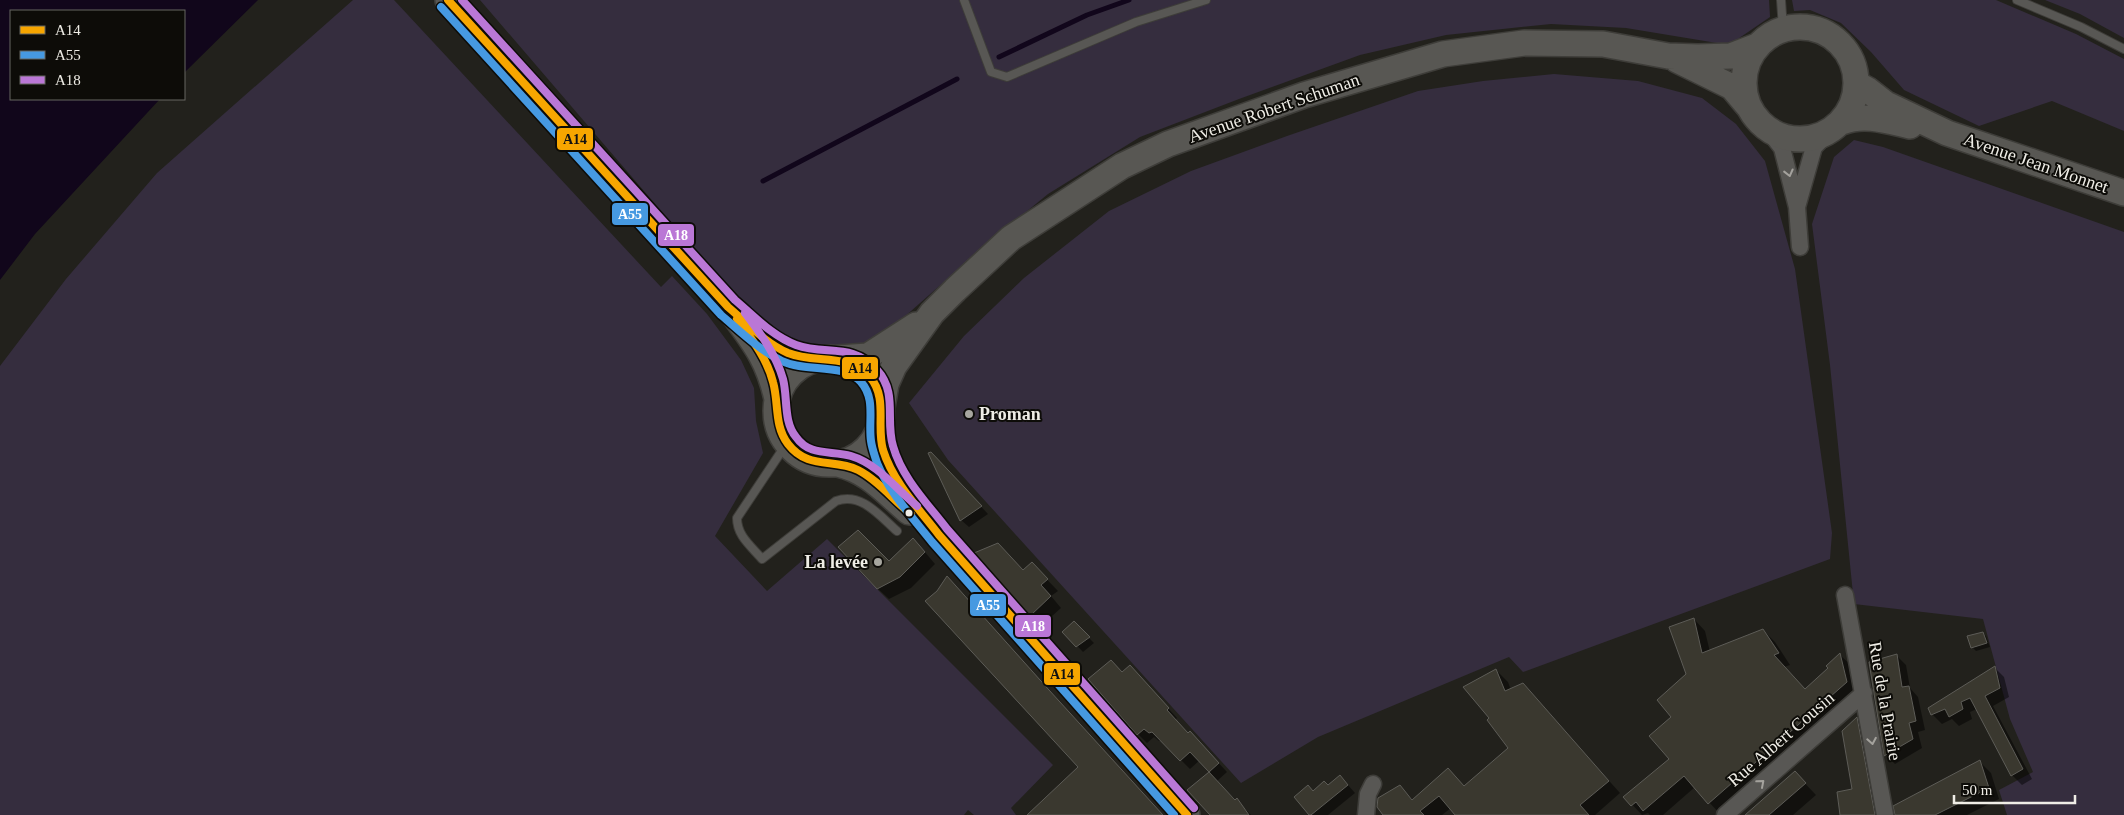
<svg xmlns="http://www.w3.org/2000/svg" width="2124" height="815" font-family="Georgia,serif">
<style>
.green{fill:#352d3e}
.water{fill:#11061b}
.shadow{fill:#0007}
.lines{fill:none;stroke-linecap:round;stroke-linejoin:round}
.stream{stroke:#11061b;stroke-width:5}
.building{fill:#3a382f;stroke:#5d5c57}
.lane-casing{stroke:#3e3d39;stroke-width:10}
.street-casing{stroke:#3e3d39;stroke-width:19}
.primary-casing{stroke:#3e3d39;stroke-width:28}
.lane{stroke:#585754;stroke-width:8}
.street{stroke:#585754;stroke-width:16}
.primary{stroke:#585753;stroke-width:25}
.bus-1-casing{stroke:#0d0c08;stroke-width:11}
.bus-2-casing{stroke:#0d0c08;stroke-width:11}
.bus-3-casing{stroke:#0d0c08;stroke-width:11}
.bus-1{stroke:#f7a600;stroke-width:8}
.bus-2{stroke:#4699e1;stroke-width:8}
.bus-3{stroke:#ba77d6;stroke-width:8}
.oneway{stroke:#a4a29d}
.poi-dot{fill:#a7a69f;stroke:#0d0c08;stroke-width:2}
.bus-dot{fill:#efede6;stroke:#0d0c08;stroke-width:2}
.labels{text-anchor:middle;stroke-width:4;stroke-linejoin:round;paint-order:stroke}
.street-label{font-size:18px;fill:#efede6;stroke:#0d0c08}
.poi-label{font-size:18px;font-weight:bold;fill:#efede6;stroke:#0d0c08;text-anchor:start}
.line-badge{stroke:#0d0c08;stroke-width:2}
.badge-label{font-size:14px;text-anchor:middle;font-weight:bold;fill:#fff}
.pale-badge-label{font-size:14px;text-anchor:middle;font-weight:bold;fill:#111}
</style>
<rect width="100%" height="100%" fill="#22211c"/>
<path class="green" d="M353 0H394L661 287 672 276 707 314 741 360 754 388 756 421 763 453 715 536 767 591 827 539 1053 765 1011 808 1016 815H974L968 810 964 815H0V366L66 279 157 173Z
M480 0H1769L1770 17 1729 45 1626 28 1551 24 1446 35 1360 55 1239 99 1140 137 1048 194 980 250 876 342 850 349 830 345 803 347 783 341 739 300 668 219Z
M1792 0H1996L2076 34 2124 59V131L2052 101 1979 126 1904 90 1871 52 1841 23 1810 10 1794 11Z
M2045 0H2124V38L2080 14Z
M1554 74 1638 81 1702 98 1736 124 1765 161 1795 269 1832 533 1830 559 1523 672 1509 657 1318 737 1241 783 948 460 909 403 964 336 1024 278 1109 211 1191 171 1287 136 1418 91 1483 81Z
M1854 140 1883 147 2124 232V815H2007L1999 790 2033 772 2010 719 1983 619 1854 604 1830 365 1812 224 1834 157Z"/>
<path class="water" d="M0 0H258L184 73V11H11V99H160L35 234 0 280Z"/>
<path class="shadow" d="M942 465 988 514 969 527 961 520Z
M924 551 935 564 911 588 889 599 877 588 889 562Z
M1032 564 1058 591 1051 596 1061 608 1042 625 1031 615 1023 571Z
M1694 619 1705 631 1710 652 1763 630 1775 642 1790 665 1784 667 1805 690 1830 668 1840 655 1852 666 1858 694 1720 814 1695 787 1663 815H1650L1648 813 1642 815 1625 797 1670 759 1673 717 1688 674Z
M1074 623 1094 643 1083 652 1064 632Z
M1983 633 1986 636 1990 647 1976 651 1972 647Z
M1897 656 1906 665 1910 688 1918 697 1925 730 1918 732 1922 748 1895 764 1886 755Z
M1995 668 2004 677 2009 697 1993 706 2032 779 2022 785 2012 775 1977 709 1970 712 1972 719 1959 726 1952 719 1942 724 1932 714Z
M1496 670 1508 682 1511 690 1523 685 1620 793 1595 815H1457L1451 808 1442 815H1385L1400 786 1414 801 1465 787 1509 748 1491 719Z
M1122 674 1139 676 1177 718 1175 720 1189 735 1199 742 1227 772 1217 781 1251 815H1211L1189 790 1211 772 1200 760 1190 769 1162 741H1159L1154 737 1147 743 1138 734Z
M1857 719 1868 730 1883 815H1841L1854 790Z
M1980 762 1991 773 1999 799 1967 815H1895Z
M1795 773 1816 795 1793 815H1747Z
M1340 776 1355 793 1328 815H1311L1314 792 1328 787Z"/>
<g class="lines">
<path class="stream" d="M999 57 1087 15 1129 0
M763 181 957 79"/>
</g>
<path class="building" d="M931 452 982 506 960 521 928 453Z
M858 530 889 561 913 538 925 552 900 577 877 589 838 547Z
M998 543 1023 570 1032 562 1048 579 1041 585 1051 596 1030 616 974 553Z
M947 576 1049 690 1163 815H1027L1078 767 925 601 937 591Z
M1694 618 1702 653 1763 629 1779 653 1774 655 1805 689 1828 668 1826 666 1840 653 1847 682 1708 804 1684 776 1643 811 1636 802 1631 806 1623 797 1669 759 1649 736 1671 717 1657 700 1686 674 1669 627Z
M1074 621 1090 637 1076 647 1062 632Z
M1983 632 1987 643 1971 648 1967 636Z
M1897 654 1902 687 1909 686 1916 721 1909 723 1913 739 1884 756 1869 662Z
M1111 660 1122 672 1130 665 1169 708 1167 710 1188 733 1190 731 1219 763 1209 772 1190 752 1180 761 1152 732 1149 733 1144 729 1137 735 1088 679Z
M1995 666 2000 688 1985 696 2023 769 2011 776 1970 698 1961 702 1963 709 1949 717 1945 709 1931 715 1928 708Z
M1496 669 1505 691 1523 683 1609 781 1580 805 1589 815H1455L1439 796 1420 811 1424 815H1383L1377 807 1378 798 1400 785 1412 800 1448 768 1464 786 1508 748 1487 720 1489 718 1463 687Z
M1857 717 1875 815H1840L1837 792 1852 789 1842 731Z
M1980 760 1989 788 1935 815H1895L1893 806Z
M1795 771 1806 783 1769 815H1745Z
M1209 772 1235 800 1237 798 1249 815H1210L1187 790Z
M1340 775 1348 785 1311 815H1309L1294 797 1308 785 1313 791 1324 781 1328 785Z"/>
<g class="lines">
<defs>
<path id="lane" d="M964 0 991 72 1007 77 1136 22 1206 0
M1781 0 1783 29
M2017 0 2081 27 2124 49
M787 443 737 518C737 536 751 546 762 559L836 501C861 492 879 515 897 531"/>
<path id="street" d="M1768 130 1782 148 1797 207 1814 147 1827 134
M1797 207 1800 247
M1845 595 1885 815
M1366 815 1368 794 1373 784
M1725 815 1864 693"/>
<path id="primary" d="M448 0 728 307C753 341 768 358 777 399
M1744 83a56 56 0 1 1 112 0a56 56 0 1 1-112 0Z
M1677 60 1732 87 1748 106
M1857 84 1868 90 1886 104 1947 133 2124 193
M1842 122C1864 113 1888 121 1910 126
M752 328C774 346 785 354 813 360
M838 358 868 356 916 325
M776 411a53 53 0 1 1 106 0a53 53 0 1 1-106 0Z
M882 407 886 384 894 366 932 313 955 290 1011 238 1122 166 1168 144 1304 95 1443 54 1524 43 1603 44 1668 56 1698 57 1731 56 1757 46
M880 425C881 433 881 442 883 449 890 478 921 512 939 535L1187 815
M838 464C869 471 886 493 909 512"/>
</defs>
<use href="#lane" class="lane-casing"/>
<use href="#street" class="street-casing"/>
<use href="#primary" class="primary-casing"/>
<use href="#lane" class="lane"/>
<use href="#street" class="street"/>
<use href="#primary" class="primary"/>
<defs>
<path id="bus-1" d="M448 0 728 307C747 323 765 343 788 353 815 364 848 352 870 377 888 398 876 425 883 450 893 482 919 509 939 535L1187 815
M737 319C751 338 767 358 773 382 779 403 774 426 788 444 808 470 833 458 858 470 878 480 893 500 911 514"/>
<path id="bus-2" d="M441 7 721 315C740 331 759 350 782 361 807 373 842 362 861 382 876 399 868 421 871 441 872 449 875 456 877 463 889 492 912 517 932 542L1174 815"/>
<path id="bus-3" d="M462 0 735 300C754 316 772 336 796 345 826 356 852 342 877 370 898 393 885 420 893 446 902 478 927 503 947 529L1194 808
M745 313C760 333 776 354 783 379 788 398 783 421 796 437 810 457 831 450 851 456 878 464 896 489 917 506"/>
</defs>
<use href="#bus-1" class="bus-1-casing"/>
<use href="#bus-2" class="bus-2-casing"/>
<use href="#bus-3" class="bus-3-casing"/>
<use href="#bus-1" class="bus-1"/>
<use href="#bus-2" class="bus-2"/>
<use href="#bus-3" class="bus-3"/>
</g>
<defs><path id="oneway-chevron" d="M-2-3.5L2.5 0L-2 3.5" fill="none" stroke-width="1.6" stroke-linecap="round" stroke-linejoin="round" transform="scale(1.25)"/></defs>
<g class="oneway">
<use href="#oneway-chevron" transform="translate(1789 173) rotate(76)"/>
<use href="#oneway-chevron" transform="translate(1872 741) rotate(80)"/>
<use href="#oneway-chevron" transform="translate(1761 783) rotate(-41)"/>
</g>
<g class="poi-dot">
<circle cx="969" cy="414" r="5"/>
<circle cx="878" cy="562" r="5"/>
</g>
<circle class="bus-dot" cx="909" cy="513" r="4.5"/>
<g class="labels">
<g class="street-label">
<text transform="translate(1274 108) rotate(-19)" y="6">Avenue Robert Schuman</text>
<text transform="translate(2036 163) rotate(19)" y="6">Avenue Jean Monnet</text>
<text transform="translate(1885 701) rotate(80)" y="6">Rue de la Prairie</text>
<text transform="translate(1781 739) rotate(-41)" y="6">Rue Albert Cousin</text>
</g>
<g class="poi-label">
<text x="979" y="420">Proman</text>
<text x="868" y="568" text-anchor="end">La levée</text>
</g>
</g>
<g class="line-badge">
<rect x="556" y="127" width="38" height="24" rx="5" fill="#f7a600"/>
<rect x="611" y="202" width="38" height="24" rx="5" fill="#4699e1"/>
<rect x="657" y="223" width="38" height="24" rx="5" fill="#ba77d6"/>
<rect x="841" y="356" width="38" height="24" rx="5" fill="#f7a600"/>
<rect x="969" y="593" width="38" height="24" rx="5" fill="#4699e1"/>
<rect x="1014" y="614" width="38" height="24" rx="5" fill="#ba77d6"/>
<rect x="1043" y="662" width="38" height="24" rx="5" fill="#f7a600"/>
</g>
<g class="badge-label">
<text x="630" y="219">A55</text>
<text x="676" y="240">A18</text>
<text x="988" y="610">A55</text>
<text x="1033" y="631">A18</text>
</g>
<g class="pale-badge-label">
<text x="575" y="144">A14</text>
<text x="860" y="373">A14</text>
<text x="1062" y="679">A14</text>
</g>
<rect x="10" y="10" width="175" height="90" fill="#0d0c08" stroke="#676661"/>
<rect x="20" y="26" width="25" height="8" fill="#f7a600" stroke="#676661"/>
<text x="55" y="35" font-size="15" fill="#efede6">A14</text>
<rect x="20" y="51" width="25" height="8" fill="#4699e1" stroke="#676661"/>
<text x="55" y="60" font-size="15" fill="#efede6">A55</text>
<rect x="20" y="76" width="25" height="8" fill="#ba77d6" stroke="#676661"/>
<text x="55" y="85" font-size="15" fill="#efede6">A18</text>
<path d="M1954 795v8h121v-8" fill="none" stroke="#efede6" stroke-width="2.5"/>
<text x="1962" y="795" font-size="15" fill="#efede6" stroke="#0d0c08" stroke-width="4" paint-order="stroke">50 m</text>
</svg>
